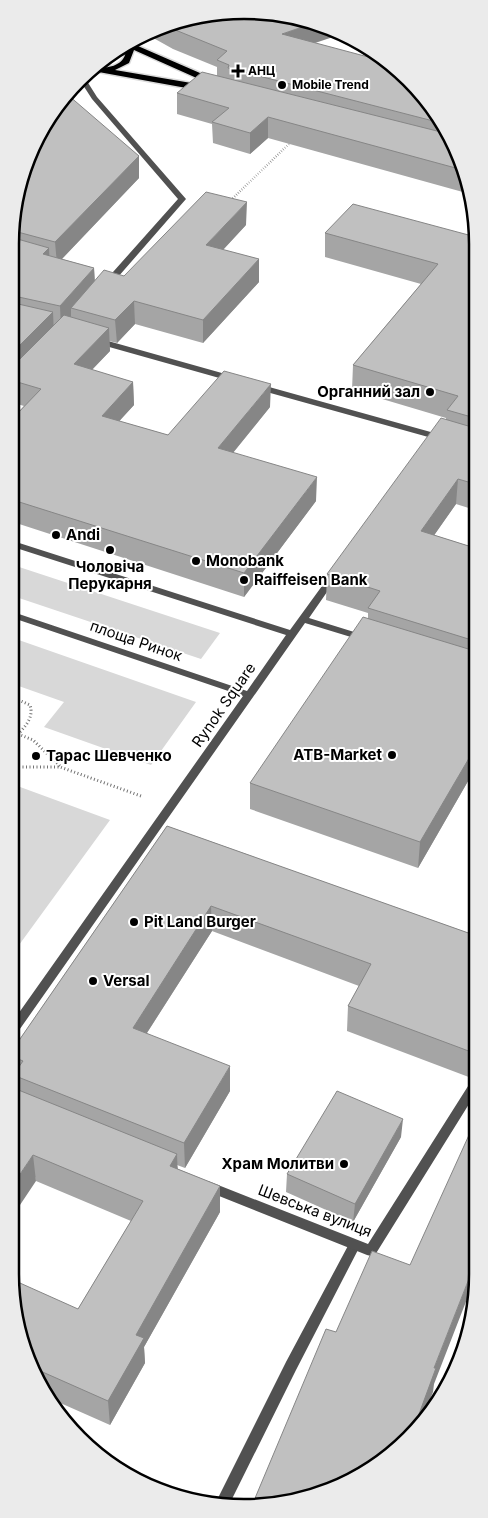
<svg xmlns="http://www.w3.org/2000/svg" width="488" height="1518" font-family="Inter,sans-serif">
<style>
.green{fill:#d8d8d8}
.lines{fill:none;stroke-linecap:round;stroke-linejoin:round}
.primary-casing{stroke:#dbdbdb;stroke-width:3}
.path-far1{stroke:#737373;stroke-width:2.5;stroke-dasharray:0.5 2;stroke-linecap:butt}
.path{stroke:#737373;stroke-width:3;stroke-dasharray:1 2.5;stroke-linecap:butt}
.lane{fill:#515151;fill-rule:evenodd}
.street{fill:#515151;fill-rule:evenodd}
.primary{fill:#000;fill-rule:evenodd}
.wall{fill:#a5a5a5}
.shaded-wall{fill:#868686}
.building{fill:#c0c0c0;stroke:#868686}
.poi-dot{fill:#000;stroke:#fff;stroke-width:2}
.labels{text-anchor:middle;stroke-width:4;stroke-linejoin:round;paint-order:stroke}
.far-poi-label{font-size:12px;font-weight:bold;fill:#000;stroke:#fff;text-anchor:start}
.poi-label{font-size:15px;font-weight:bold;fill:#000;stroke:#fff;text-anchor:start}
.street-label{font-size:15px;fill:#000;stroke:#fff}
.rim{fill:none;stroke:#000;stroke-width:2.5}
</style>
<rect width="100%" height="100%" fill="#fff"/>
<path class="green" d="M13 565 220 633 201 659 13 596Z
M13 638 196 702 151 765 44 727 64 702 13 684Z
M12 784 110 820 11 956Z"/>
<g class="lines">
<defs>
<path id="primary" d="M131 43 216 80 217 82 210 84 134 50 129 63 115 70 203 85 207 88 203 91 93 71 97 67C111 69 127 64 126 47L124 45Z"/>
</defs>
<use href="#primary" class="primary-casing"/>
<path class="path-far1" d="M231 200 291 142"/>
<path class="path" d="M12 697 30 705C35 720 21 730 12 741
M18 734 33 740 60 766
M12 767H60L141 796"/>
<path class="lane" d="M354 1241 358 1242 360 1246 296 1370 229 1505 214 1506 286 1362 350 1242Z"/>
<path class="street" d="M85 78 97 97 186 199 111 285H105V281L178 199 92 99 81 82Z
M95 339H101L236 377 237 379 233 381H230L95 343Z
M256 385H262L445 436 446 438 442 441 439 440 256 389Z
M13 541 290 630 330 575H336L338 577 336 579 309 618 367 636 369 638 364 641 305 623 15 1036 11 1038V1024L243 696 13 618V612L247 691 286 635 13 547Z
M474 1081V1096L375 1255 371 1256 367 1255 204 1190 202 1186 204 1182 208 1181 368 1244 470 1083Z"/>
<use href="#primary" class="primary"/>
</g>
<path class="wall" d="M199 14 316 43 410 79 454 141 470 194 268 138 250 154 213 143 212 124 177 114V93L217 76V67L173 49 148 35Z
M139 156V178L62 259 94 268 95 281 124 276 246 225 223 250 259 259V282L203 343 135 324 117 343 109 341 110 351 92 370 133 382 134 405 119 421 168 435 270 407 233 453 316 501 244 597 13 522 14 417 24 406 14 403 15 198Z
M325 233 476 237 475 510 456 504 434 535 475 548V769L418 868 250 809V783L368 618V613L326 600 327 574 446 420V418L352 390 353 365 421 284 325 257Z
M167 826 474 935V1079L347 1031 348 1006 359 986 212 931 147 1033 230 1091 185 1168 177 1165 178 1169 220 1186V1212L144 1347 145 1363 110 1425 49 1398 28 1363 78 1309 131 1221 36 1181 15 1089 14 1081 12 1080 11 1071V1052Z
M401 1137 353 1222 286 1192 287 1174Z"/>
<path class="shaded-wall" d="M314 23 342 34 282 54V34Z
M268 117V138L250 154V133Z
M139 156V178L57 264 55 242Z
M247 202 246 225 206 268V245Z
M49 248 50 271 43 254Z
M259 259V282L203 343V320Z
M94 268 95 290 71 308V317L61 329 60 306Z
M134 301 135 324 117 343 115 320Z
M53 312 54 335 14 377V351Z
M109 328 110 351 75 387 74 364Z
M133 382 134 405 103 439 102 416Z
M271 384 270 407 218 471V448Z
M317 477 316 501 244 597V573Z
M458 479 456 504 419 557 421 531Z
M475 748V769L418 868 420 842Z
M211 906 212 931 134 1053 133 1028Z
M230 1066V1091L185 1168 184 1143Z
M403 1119 401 1137 353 1222 355 1204Z
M177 1154 178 1180 170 1166Z
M33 1155 36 1181 10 1220V1189Z
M220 1186V1212L144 1347 145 1363 110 1425 108 1401 136 1335Z
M474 1266V1281L434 1384 433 1392 421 1422 412 1433 434 1368Z"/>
<path class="building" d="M199 14 290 15 314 23 282 34 387 62 410 79 441 123 228 68 229 65 217 60 227 51 168 27Z
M202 72 449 134 454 141 463 170 268 117 250 133 212 122 229 108 177 93Z
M68 95 139 156 55 242 14 231 15 198 50 114Z
M206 192 247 202 206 245 259 259 203 320 134 301 115 320 71 308 104 270 124 276Z
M353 204 476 237 475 418 447 410 458 396 353 365 438 264 325 233Z
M14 238 49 248 43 254 94 268 60 306 14 296Z
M14 303 53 312 14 351Z
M64 315 109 328 74 364 133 382 102 416 168 435 224 371 271 384 218 448 317 477 244 573 13 500 14 417 41 389 14 381V363H16Z
M441 418 475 428V484L458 479 421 531 475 548V641L368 608 380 591 327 574Z
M363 617 475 651V748L420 842 250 783Z
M167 826 474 935V1053L348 1006 371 964 211 906 133 1028 230 1066 184 1143 13 1075 23 1061 11 1056V1052Z
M11 1087 177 1154 170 1166 220 1186 136 1335 144 1338 108 1401 29 1366 28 1363 11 1279 78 1309 143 1201 33 1155 10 1189Z
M337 1091 403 1119 355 1204 287 1174Z
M474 1124V1266L434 1368H436L412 1433 386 1460 305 1500 253 1503 326 1329 336 1332 372 1251 410 1265Z"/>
<g class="poi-dot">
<path d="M235.5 63.5h5v5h5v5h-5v5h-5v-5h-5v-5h5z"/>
<circle cx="282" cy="85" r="5"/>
<circle cx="430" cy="392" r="5"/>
<circle cx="56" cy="535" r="5"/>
<circle cx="110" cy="550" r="5"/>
<circle cx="196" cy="561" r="5"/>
<circle cx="244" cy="580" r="5"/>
<circle cx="392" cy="755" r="5"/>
<circle cx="36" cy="756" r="5"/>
<circle cx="134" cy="922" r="5"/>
<circle cx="93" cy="981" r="5"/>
<circle cx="344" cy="1164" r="5"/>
</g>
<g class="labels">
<g class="far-poi-label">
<text x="248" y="75">АНЦ</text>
<text x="292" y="89">Mobile Trend</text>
</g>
<g class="poi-label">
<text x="420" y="397" text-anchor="end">Органний зал</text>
<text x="66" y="540">Andi</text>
<text x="206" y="566">Monobank</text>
<text x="110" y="572" text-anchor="middle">Чоловіча<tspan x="110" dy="17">Перукарня</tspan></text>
<text x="254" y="585">Raiffeisen Bank</text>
<text x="382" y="760" text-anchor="end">ATB-Market</text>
<text x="46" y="761">Тарас Шевченко</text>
<text x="144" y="927">Pit Land Burger</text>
<text x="103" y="986">Versal</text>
<text x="334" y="1169" text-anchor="end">Храм Молитви</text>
</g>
<g class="street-label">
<text transform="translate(136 641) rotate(19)" y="5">площа Ринок</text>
<text transform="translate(224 705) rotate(-55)" y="5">Rynok Square</text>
<text transform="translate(315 1211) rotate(21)" y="5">Шевська вулиця</text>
</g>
</g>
<path d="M0 0H488V1518H0ZM244 19H244A225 225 0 0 1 469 244V1274A225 225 0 0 1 244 1499H244A225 225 0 0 1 19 1274V244A225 225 0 0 1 244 19Z" fill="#ebebeb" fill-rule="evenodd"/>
<path class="rim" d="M244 19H244A225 225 0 0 1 469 244V1274A225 225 0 0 1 244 1499H244A225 225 0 0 1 19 1274V244A225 225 0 0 1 244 19Z"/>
</svg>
